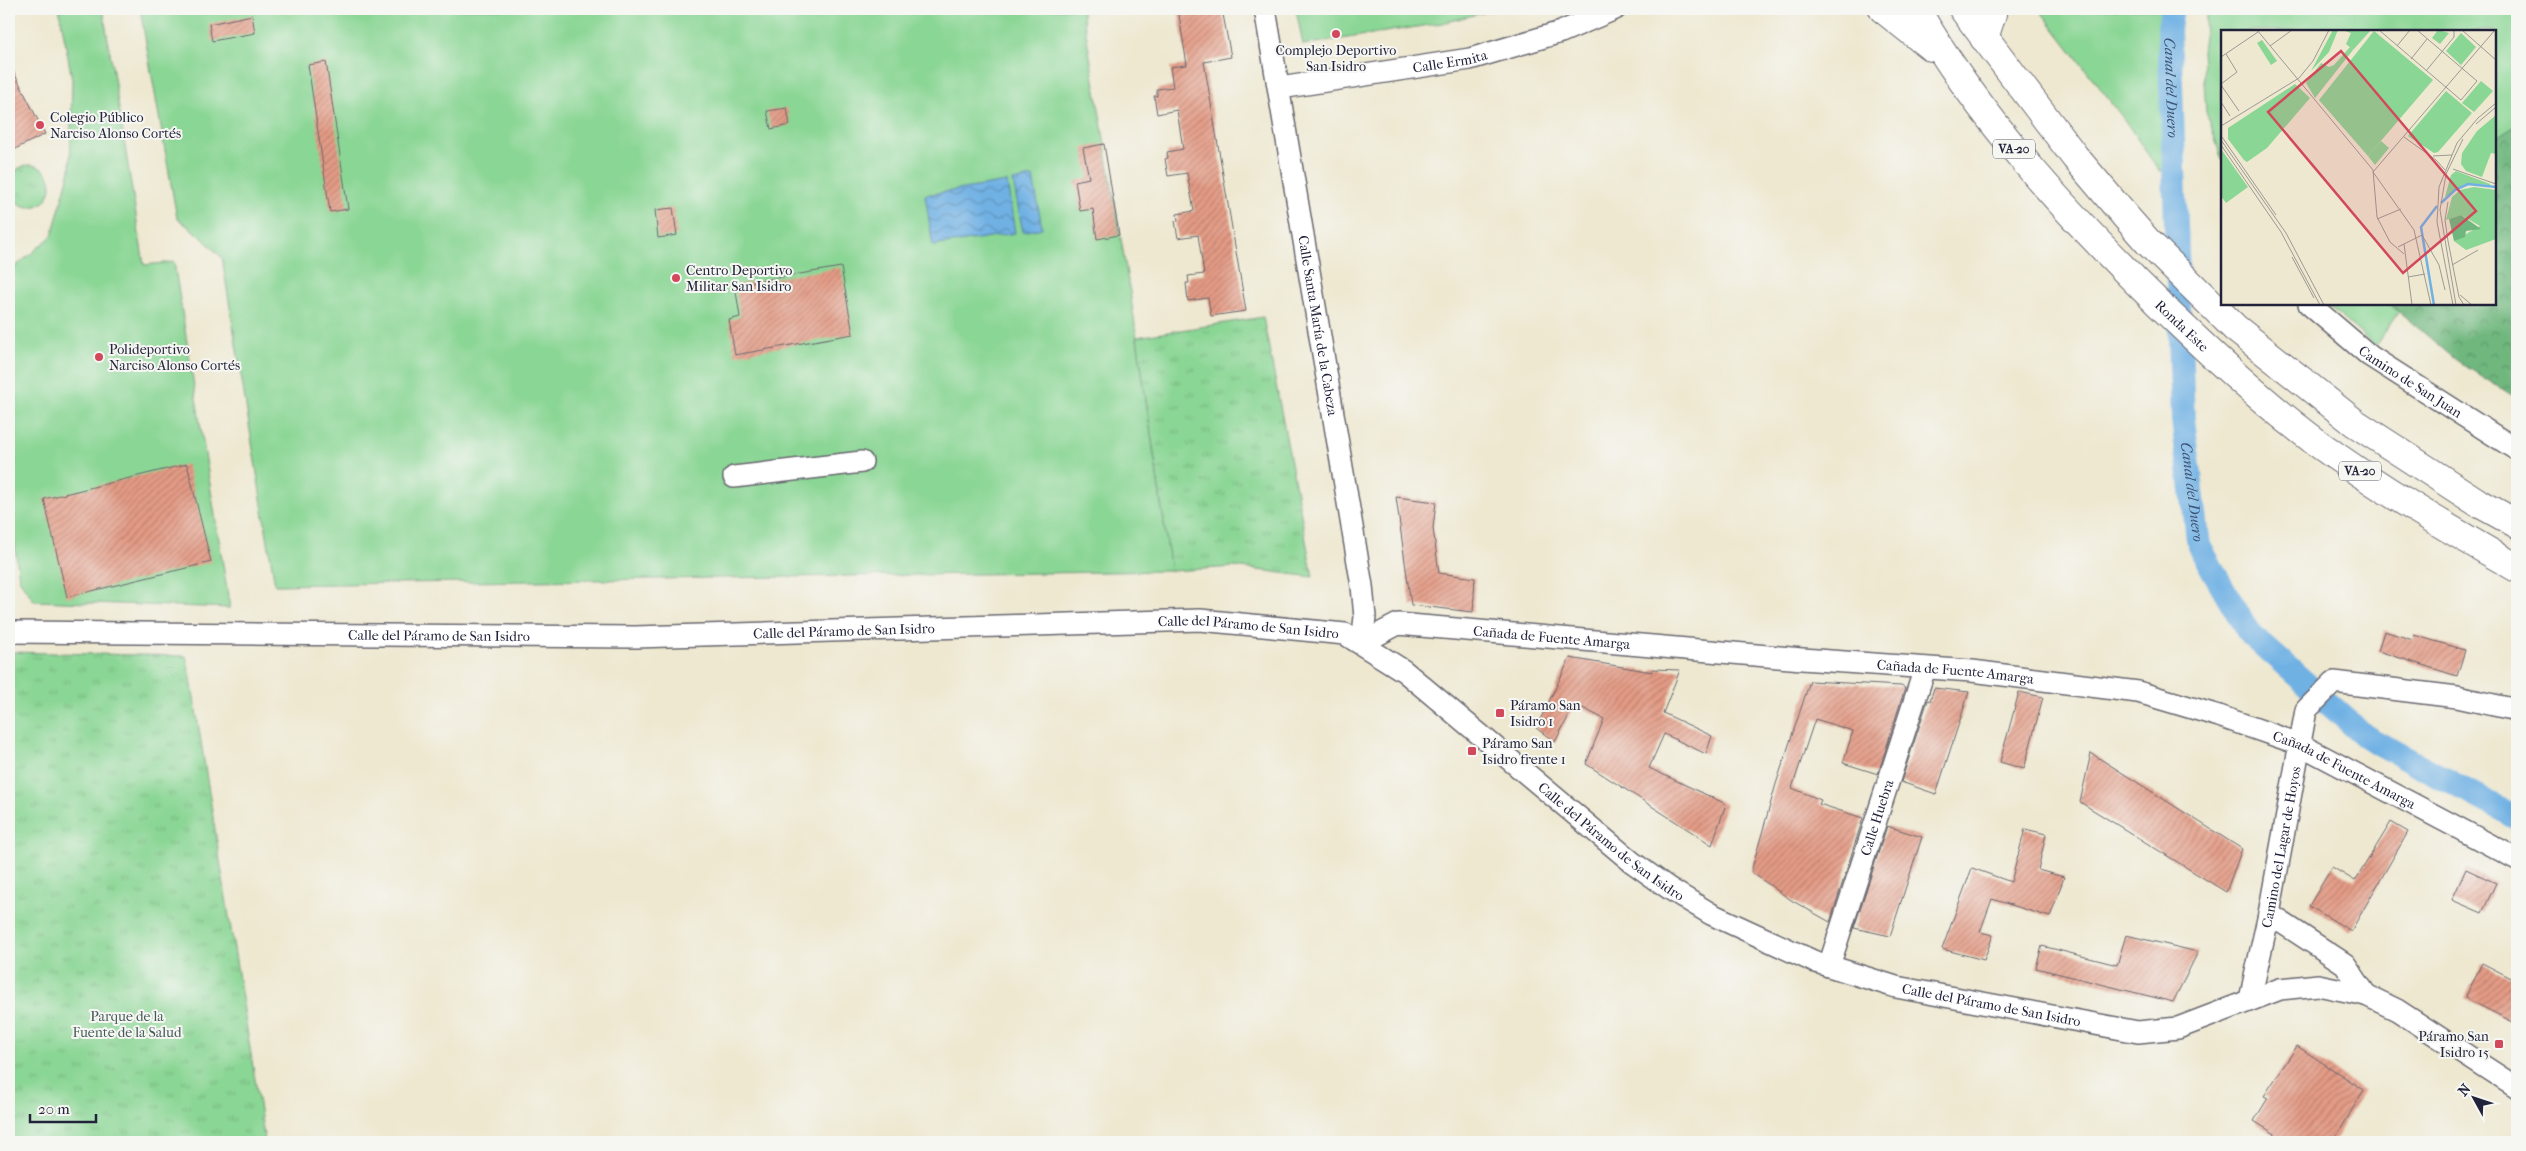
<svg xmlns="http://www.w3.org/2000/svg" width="2526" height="1151" font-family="'IM FELL French Canon',serif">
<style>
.grass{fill:#8ad694;stroke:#567c68}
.forest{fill:url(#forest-crowns);stroke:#486c5c}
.park{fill:url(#park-tufts);stroke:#567c68}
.water{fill:url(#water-waves);stroke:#496a90}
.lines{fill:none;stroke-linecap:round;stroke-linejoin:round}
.canal{stroke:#70b1e4;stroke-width:24}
.building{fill:url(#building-hatch)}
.minor-casing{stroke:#69676f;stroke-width:24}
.highway-casing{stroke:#69676f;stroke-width:30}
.minor{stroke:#fff;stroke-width:21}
.highway{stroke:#fff;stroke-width:28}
.poi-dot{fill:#d1495b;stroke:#f6f6f2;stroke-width:2}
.labels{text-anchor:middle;stroke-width:4;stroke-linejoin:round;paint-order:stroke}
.shield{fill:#f6f6f2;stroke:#626272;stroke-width:1}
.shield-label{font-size:12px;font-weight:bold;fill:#22223b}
.poi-label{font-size:14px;fill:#22223b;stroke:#f6f6f2;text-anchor:start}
.street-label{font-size:14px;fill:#22223b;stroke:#f6f6f2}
.park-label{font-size:14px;fill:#415856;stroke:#f6f6f2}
.water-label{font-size:15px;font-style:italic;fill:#3d5476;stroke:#f6f6f2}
.inset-river{fill:none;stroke:#70b1e4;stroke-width:2.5}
.inset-road{fill:none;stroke:#9c9994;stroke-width:1}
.view{fill:#d1495b;fill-opacity:0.15;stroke:#d1495b;stroke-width:2.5}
.inset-edge{fill:none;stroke:#22223b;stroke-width:2.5}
</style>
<defs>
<pattern id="forest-crowns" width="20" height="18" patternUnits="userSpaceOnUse" patternTransform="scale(1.25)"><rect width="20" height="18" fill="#6fb77e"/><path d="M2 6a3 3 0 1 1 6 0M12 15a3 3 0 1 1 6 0" fill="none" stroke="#5b9468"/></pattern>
<pattern id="park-tufts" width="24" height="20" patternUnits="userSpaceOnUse" patternTransform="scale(1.25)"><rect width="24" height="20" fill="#8ad694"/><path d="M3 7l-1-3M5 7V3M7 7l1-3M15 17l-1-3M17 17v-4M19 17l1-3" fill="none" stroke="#77b780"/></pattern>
<pattern id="water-waves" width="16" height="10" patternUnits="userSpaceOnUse" patternTransform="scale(1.25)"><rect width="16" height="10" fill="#70b1e4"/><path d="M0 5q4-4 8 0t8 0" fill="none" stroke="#5c90ba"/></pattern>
<pattern id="building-hatch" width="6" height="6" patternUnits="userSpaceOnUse" patternTransform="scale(1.25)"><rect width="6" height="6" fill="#e49b85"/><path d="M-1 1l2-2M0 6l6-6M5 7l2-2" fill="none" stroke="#b87e6e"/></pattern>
</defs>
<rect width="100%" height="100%" fill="#f6f6f2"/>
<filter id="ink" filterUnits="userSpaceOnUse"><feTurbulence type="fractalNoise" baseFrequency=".02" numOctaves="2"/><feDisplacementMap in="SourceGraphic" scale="10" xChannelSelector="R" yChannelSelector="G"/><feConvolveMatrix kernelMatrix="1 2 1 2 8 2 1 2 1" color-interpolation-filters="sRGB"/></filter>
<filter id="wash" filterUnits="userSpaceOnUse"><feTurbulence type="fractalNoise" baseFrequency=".0096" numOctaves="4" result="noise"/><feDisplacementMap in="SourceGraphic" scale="20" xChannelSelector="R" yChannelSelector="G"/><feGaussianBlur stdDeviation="1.12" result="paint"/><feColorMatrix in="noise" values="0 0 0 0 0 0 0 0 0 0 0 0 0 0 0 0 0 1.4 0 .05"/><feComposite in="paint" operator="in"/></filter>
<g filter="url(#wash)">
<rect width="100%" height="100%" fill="#eee8d0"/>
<path class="grass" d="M59 9H103L144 265 174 262 230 608 34 601 19 579 10 507 15 460 9 442V272L52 236 70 170 72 79Z
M140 9H1082L1131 298 1171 571 275 585 222 258 199 235 177 218Z
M1296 9H1498L1442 23 1303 45Z
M2039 9H2162C2160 44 2179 149 2160 172L2123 118Z
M2207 9H2517V125L2495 139V31H2222V160L2206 112 2202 52Z
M2326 304H2394L2392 306 2399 312 2375 346Z"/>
<path class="forest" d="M2517 125V399L2456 360 2392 306 2394 304H2495V139Z"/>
<path class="park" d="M9 186a21 21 0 1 1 42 0a21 21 0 1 1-42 0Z
M1263 317 1313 577 1234 567 1171 571 1137 337Z
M9 652 186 656 191 679 265 1142H9Z"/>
<path class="water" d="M1033 177 1042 228 1023 232 1013 181Z
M1007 182 1015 233 933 246 925 195Z"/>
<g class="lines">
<path class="canal" id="s1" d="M2172 9 2169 29 2183 420 2199 546 2249 633 2365 736 2517 818"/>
</g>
<g id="blocks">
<path class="building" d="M1178 9H1222L1231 57 1204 62 1246 311 1211 316 1208 298 1188 301 1186 283H1189L1188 276 1204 274 1198 235 1178 238 1175 221 1178 220 1177 214 1194 211 1187 173 1168 176 1165 159 1168 158 1167 152 1183 149 1177 110 1157 114 1154 96H1157V89L1173 87 1170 67 1187 65Z
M252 15 255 33 212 41 209 24Z
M326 62 348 209 330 212 308 65Z
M9 63 45 134 9 152Z
M787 108 790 125 771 129 767 111Z
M1104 144 1119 235 1097 239 1093 209 1080 211 1075 181 1089 178 1083 148Z
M673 208 677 235 658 238 655 210Z
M841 267 853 334 735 355 729 320 740 317 735 285Z
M187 464 211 562 67 597 44 499Z
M1396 497 1436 502 1433 528 1439 573 1475 578 1473 612 1411 605Z
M2384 631 2413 640 2414 635 2465 650 2457 676 2378 651Z
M1570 658 1652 672V669L1680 670 1663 713 1712 736 1706 754 1664 734 1649 768 1726 804 1712 845 1586 764 1604 719 1575 704 1555 742 1536 728Z
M1810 681 1901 686 1905 688 1878 774 1843 763 1853 731 1815 719 1792 788 1821 800 1819 804 1863 818 1830 922 1791 900 1751 872 1776 784Z
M1934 688 1969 692 1936 794 1901 782 1928 700 1930 701Z
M2019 692 2043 697 2024 769 2000 762Z
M2091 753 2242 849 2226 892 2080 802Z
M2391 822 2408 832 2351 931 2309 906 2332 867 2355 881Z
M1887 826 1922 837 1890 936 1854 928Z
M2025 829 2046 834 2038 870 2064 877 2050 917 1992 899 1980 932 1993 935 1984 960 1942 949 1972 868 2011 882Z
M2466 869 2496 883 2482 913 2452 900Z
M2126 935 2198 952 2173 1002 2036 968 2042 946 2117 965Z
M2482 963 2517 981V1024L2465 998Z
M2297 1046 2364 1090 2333 1142H2288L2254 1121 2268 1098 2264 1096Z"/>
</g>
</g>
<g filter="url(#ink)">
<use href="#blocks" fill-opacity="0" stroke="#69676f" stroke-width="1"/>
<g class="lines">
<defs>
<g id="minor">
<path id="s2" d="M1265 9 1362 586 1365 617 1362 643"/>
<path id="s3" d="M1280 88 1470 59 1561 32 1615 9"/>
<path id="s4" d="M2309 304 2370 356 2517 450"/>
<path d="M734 477 862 462"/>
<path id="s5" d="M9 632 635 637 1200 620 1345 634 1404 671 1632 862 1670 889 1711 914 1813 961 1896 987 2138 1032 2178 1028 2280 989 2318 985 2366 995 2397 1010 2517 1088"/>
<path id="s6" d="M1362 643 1398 624 1802 659 1972 671 2138 692 2219 716 2299 744 2517 859"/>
<path d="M2269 914 2345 964 2366 995"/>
<path id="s7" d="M1829 966 1925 668"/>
<path id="s8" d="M2250 999 2269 914 2306 710 2334 682 2457 697 2517 710"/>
</g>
<g id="highway">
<path d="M1883 9 1931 47"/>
<path id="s9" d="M1916 9C1980 119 2068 215 2159 304 2209 352 2260 400 2316 442 2380 489 2449 529 2517 568"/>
<path d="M1963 9 2075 157 2125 216 2148 242 2235 328 2355 423 2477 502 2517 524"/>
<path d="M1984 38 1992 14 1990 9"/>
</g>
</defs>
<use href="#minor" class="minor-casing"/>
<use href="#highway" class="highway-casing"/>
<use href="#minor" class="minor"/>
<use href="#highway" class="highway"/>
</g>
</g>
<g class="poi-dot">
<circle cx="1336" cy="34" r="5"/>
<circle cx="40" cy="125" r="5"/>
<circle cx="676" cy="278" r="5"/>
<circle cx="99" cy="357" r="5"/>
<rect x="1495" y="708" width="10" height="10" rx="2.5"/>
<rect x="1467" y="746" width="10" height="10" rx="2.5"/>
<rect x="2494" y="1039" width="10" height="10" rx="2.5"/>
</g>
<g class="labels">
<g class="shield">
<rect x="1993" y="139.5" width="42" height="19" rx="4"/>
<rect x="2339" y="461.5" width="42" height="19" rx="4"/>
</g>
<g class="shield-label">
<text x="2014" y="153">VA-20</text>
<text x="2360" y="475">VA-20</text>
</g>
<g class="poi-label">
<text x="1336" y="55" text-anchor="middle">Complejo Deportivo<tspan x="1336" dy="16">San Isidro</tspan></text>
<text x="50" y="122">Colegio Público<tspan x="50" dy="16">Narciso Alonso Cortés</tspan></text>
<text x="686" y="275">Centro Deportivo<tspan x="686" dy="16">Militar San Isidro</tspan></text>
<text x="109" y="354">Polideportivo<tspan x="109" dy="16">Narciso Alonso Cortés</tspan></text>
<text x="1510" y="710">Páramo San<tspan x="1510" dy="16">Isidro 1</tspan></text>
<text x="1482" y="748">Páramo San<tspan x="1482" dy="16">Isidro frente 1</tspan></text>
<text x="2489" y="1041" text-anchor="end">Páramo San<tspan x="2489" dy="16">Isidro 15</tspan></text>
</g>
<g class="street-label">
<text dy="5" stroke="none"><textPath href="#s3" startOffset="172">Calle Ermita</textPath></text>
<text dy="5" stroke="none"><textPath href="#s2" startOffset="321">Calle Santa María de la Cabeza</textPath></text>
<text dy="5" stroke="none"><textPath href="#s9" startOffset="415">Ronda Este</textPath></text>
<text dy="5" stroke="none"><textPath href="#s4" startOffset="128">Camino de San Juan</textPath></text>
<text dy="5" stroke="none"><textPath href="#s5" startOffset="1240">Calle del Páramo de San Isidro</textPath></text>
<text dy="5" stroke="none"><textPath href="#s5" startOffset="835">Calle del Páramo de San Isidro</textPath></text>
<text dy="5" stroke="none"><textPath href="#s5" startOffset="430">Calle del Páramo de San Isidro</textPath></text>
<text dy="5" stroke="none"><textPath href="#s6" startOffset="195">Cañada de Fuente Amarga</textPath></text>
<text dy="5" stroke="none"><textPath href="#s6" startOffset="600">Cañada de Fuente Amarga</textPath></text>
<text dy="5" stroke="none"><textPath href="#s6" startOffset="1005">Cañada de Fuente Amarga</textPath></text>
<text dy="5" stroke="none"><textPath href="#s7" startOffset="156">Calle Huebra</textPath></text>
<text dy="5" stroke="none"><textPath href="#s5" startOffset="1675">Calle del Páramo de San Isidro</textPath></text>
<text dy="5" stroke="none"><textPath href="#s8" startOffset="155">Camino del Lagar de Hoyos</textPath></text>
<text dy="5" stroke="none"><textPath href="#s5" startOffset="2095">Calle del Páramo de San Isidro</textPath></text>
</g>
<g class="park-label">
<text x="127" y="1021">Parque de la<tspan x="127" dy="16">Fuente de la Salud</tspan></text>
</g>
<g class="water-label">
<text dy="5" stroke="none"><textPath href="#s1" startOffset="79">Canal del Duero</textPath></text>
<text dy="5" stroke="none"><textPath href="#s1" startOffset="484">Canal del Duero</textPath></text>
</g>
</g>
<g transform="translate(2221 30)">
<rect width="275" height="275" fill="#eee8d0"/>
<path d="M217 0 228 3 219 14 211 8ZM153 1 212 50 147 126 98 70ZM129 17 132 20 94 68 85 53 100 33 108 37 113 35ZM225 61 251 83 217 122 213 123 187 106ZM235 141 269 154V155L244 154 224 167 230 145ZM253 157 275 160V209L245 220 233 211 259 196 240 185 225 190 231 167 239 160Z" fill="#8ad694"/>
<path d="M240 185 260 199 245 201 244 207 233 211 228 189Z" fill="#6fb77e"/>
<path d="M112 0H117L108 22 90 41ZM121 0H150L132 20 125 14 130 3ZM240 3 255 17 240 35 225 21ZM260 51 272 61 253 82 241 73ZM74 54 89 68 46 118 26 132 23 130 7 109V98ZM275 85V124L270 123 261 147 245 141 240 134 241 123 256 101ZM160 111 168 118 154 135 147 126ZM0 119 27 157 5 173 0 166Z" fill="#8ad694"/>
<path d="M156 4 161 12 155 19 158 24H153L151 13 147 10 150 5ZM41 10 56 31 50 35 36 13Z" fill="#8ad694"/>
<path class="inset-river" d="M220 173 234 160 247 154 275 157M213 275 200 197 216 176"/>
<path class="inset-road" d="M36 0 152 140 156 187 169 212 183 224M158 0 240 70 256 51 196 0M241 0 275 30M49 16 71 0M176 16 189 0M0 27 37 2M190 29 206 9M205 41 233 7V0M0 54 16 42 5 24M0 55 18 81M0 72 9 86M255 94 275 77M0 96 78 48 92 31 108 0M1 107 55 185M183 107 215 130 224 140M0 110 65 203 103 275M0 115 60 202 99 275M212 126 231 125M232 139 275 154M152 142 274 0M152 142 193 200 210 275M227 172 224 190 227 211 238 267 243 275M156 189 180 179M183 214 191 275M177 217 201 205 218 235 224 260M71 227 93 268M231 235 257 220M187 247 204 244M239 265 251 275M232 275 216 192 218 157 236 113 257 88 275 73M235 275 219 180 225 144 242 109"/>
<path class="view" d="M120 21 255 181 182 243 47 82Z"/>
<rect width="275" height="275" class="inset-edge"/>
</g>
<rect width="2526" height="1151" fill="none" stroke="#f6f6f2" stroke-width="30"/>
<g transform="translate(2474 1098) rotate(310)" stroke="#f6f6f2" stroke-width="4" paint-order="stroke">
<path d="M0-4L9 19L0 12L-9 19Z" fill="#22223b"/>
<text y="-8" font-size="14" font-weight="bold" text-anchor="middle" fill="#22223b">N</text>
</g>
<path d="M30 1114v8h66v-8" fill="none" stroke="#22223b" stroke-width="2.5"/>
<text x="38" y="1114" font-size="15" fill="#22223b" stroke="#f6f6f2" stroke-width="4" paint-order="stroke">20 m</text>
</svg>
